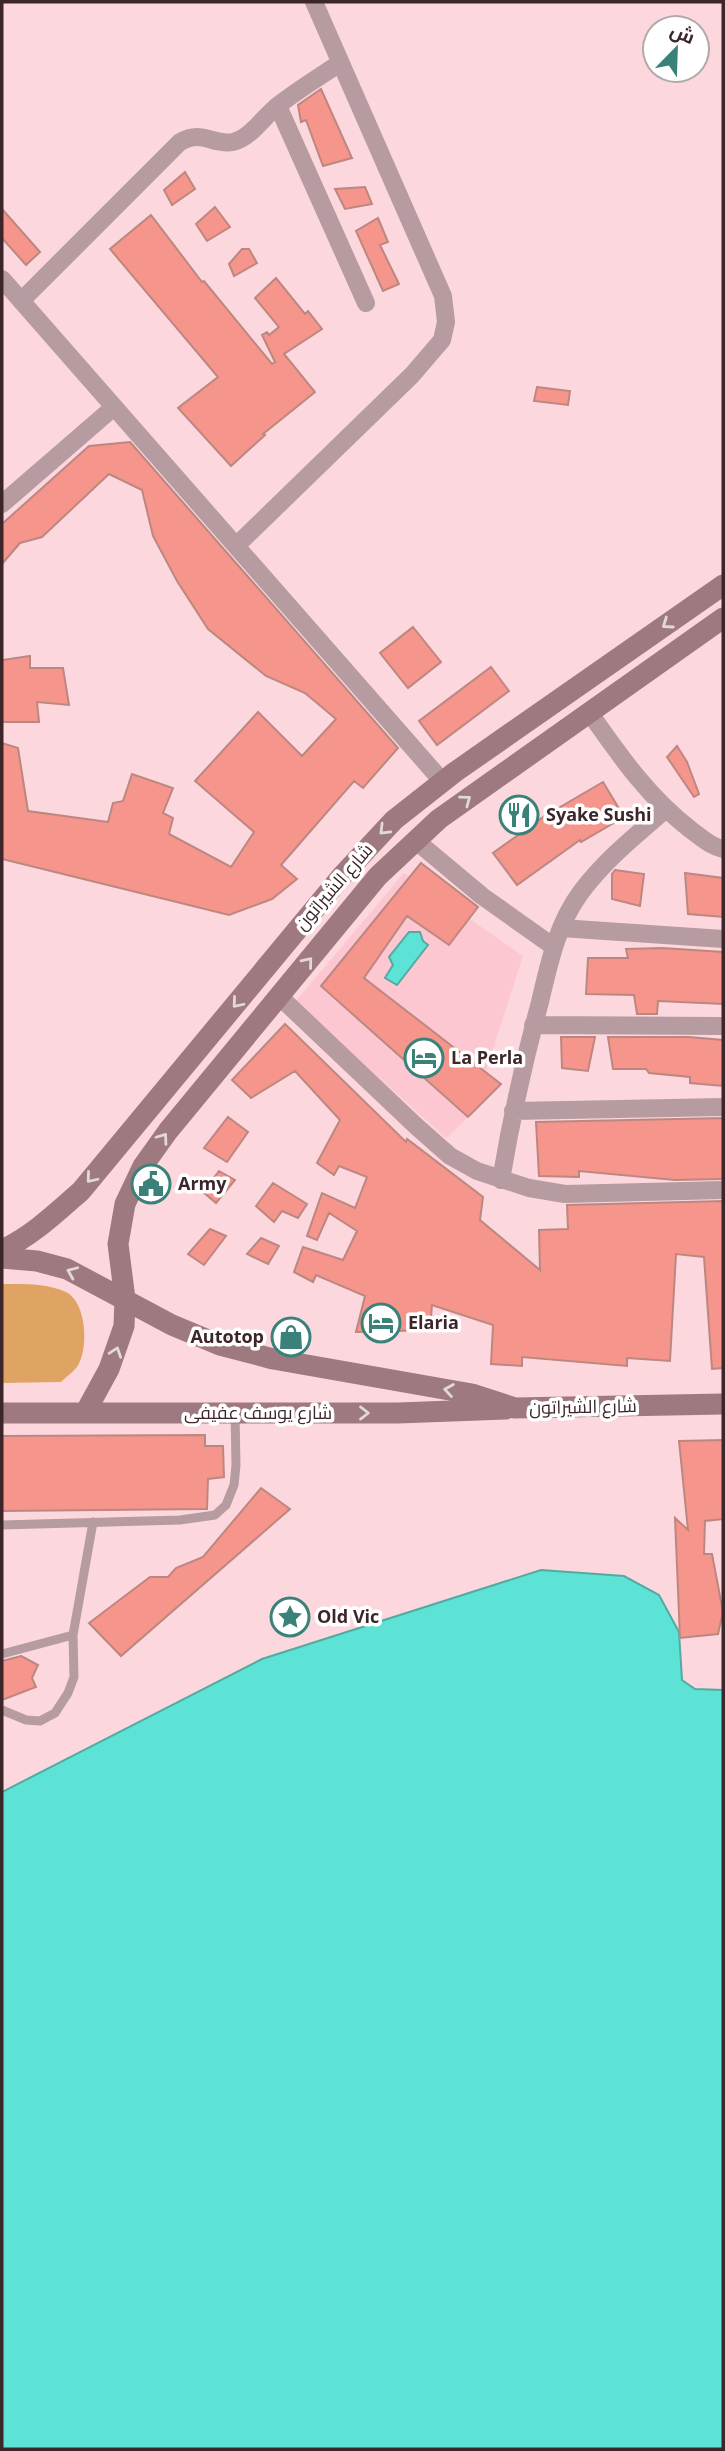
<svg xmlns="http://www.w3.org/2000/svg" width="725" height="2451" font-family="'Open Sans',Cairo,sans-serif">
<style>
.built{fill:#fcc7d0}
.green{fill:#dfa363}
.water{fill:#5de3d6;stroke:#53aaa2;stroke-width:2}
.building{fill:#f5958b;stroke:#bd8781;stroke-width:2}
.lines{fill:none;stroke-linecap:round;stroke-linejoin:round}
.lane{stroke:#b69ca0;stroke-width:9}
.street{stroke:#b69ca0;stroke-width:18}
.secondary{stroke:#9e7a80;stroke-width:21}
.oneway{stroke:#e2d7d9}
.labels{text-anchor:middle;stroke-width:7;stroke-linejoin:round;paint-order:stroke}
.poi-label{font-size:18px;font-weight:bold;fill:#3c262a;stroke:#fff;text-anchor:start}
.street-label{font-size:18px;fill:#3c262a;stroke:#fff}
</style>
<rect width="100%" height="100%" fill="#fcd8de"/>
<path class="built" d="M404 873 523 956 472 1114 446 1138 295 1002Z"/>
<path class="green" d="M2 1284C24 1284 46 1283 66 1292 87 1302 89 1350 77 1367 73 1372 66 1377 61 1382L2 1383Z"/>
<path class="water" d="M409 932H420L423 941 428 945 397 985 385 978 393 965 389 957Z
M541 1570 624 1576 659 1595 679 1632 682 1680 695 1689 723 1690V2449H2V1792L262 1659Z"/>
<path class="building" d="M321 89 352 158 323 166 306 120 301 122 298 105Z
M185 172 195 189 172 205 164 190Z
M365 187 372 204 345 209 335 189Z
M215 207 230 227 207 241 196 224Z
M2 209 40 252 26 265 2 238Z
M151 215 202 282 204 281 272 364 275 362 262 335 267 332 269 335 279 327 255 298 276 278 305 314 308 311 322 329 284 354 315 392 263 434 265 435 231 466 178 408 218 377 110 249Z
M378 218 388 242 380 245 399 284 383 291 356 231Z
M242 249H249L257 263 234 276 229 264Z
M537 387 570 391 568 405 534 401Z
M130 442 398 748 363 788 354 781 281 865 297 879 272 899 229 915 2 859V743L18 748 28 811 108 822 113 803 123 801 132 774 173 788 163 813 173 818 169 834 231 867 254 832 195 781 258 712 302 756 336 719 305 693 266 676 208 629 177 581 153 536 142 490 109 474 42 537 20 543 2 564V524L89 446Z
M413 627 441 662 408 688 380 653Z
M30 656V668H63L69 705 37 702 39 722H2V660Z
M491 667 509 691 437 745 419 721Z
M677 746 687 762 699 794 694 797 667 757Z
M603 782 624 817 581 842 580 840 517 885 493 853 543 817Z
M421 863 478 907 449 945 407 916 364 978 501 1084 468 1117 321 986Z
M615 870 644 874 640 906 612 899V874Z
M685 873 723 878V917L688 914Z
M662 948 723 952V1004L658 1001 657 1014H637L634 995 586 994 588 958H628L626 949Z
M285 1024 406 1142 407 1139 483 1197 480 1220 540 1270 539 1230 568 1229 567 1205 723 1201V1368L712 1369 704 1257 676 1254 670 1361 627 1358V1366L522 1357V1366L491 1364 493 1325 432 1305 430 1330 356 1332 365 1296 316 1275 313 1282 294 1272 303 1247 343 1260 357 1231 329 1213 317 1240 307 1236 322 1193 355 1208 367 1177 339 1166 334 1175 317 1163 340 1120 295 1071 251 1098 232 1080Z
M561 1037H595L588 1071 562 1068Z
M608 1037H689L723 1040V1086L690 1083V1077L649 1073 646 1069H613Z
M228 1117 248 1132 227 1162 204 1148Z
M723 1118V1179L675 1180 579 1171V1177L539 1176 536 1122Z
M219 1171 235 1180 216 1203 203 1192Z
M273 1183 307 1204 298 1218 282 1211 274 1222 256 1206Z
M210 1229 226 1236 204 1265 188 1254Z
M261 1238 279 1246 268 1264 247 1254Z
M205 1435V1446H223L224 1477 208 1479 207 1509 2 1511V1436Z
M723 1440V1519L705 1521 704 1554H712L723 1612 718 1634 680 1638 675 1518 688 1530 679 1441Z
M261 1488 290 1509 121 1656 89 1623 150 1577H168L176 1568 203 1557Z
M21 1656 38 1665 32 1678 36 1687 2 1700V1661Z"/>
<g class="lines">
<path class="lane" d="M2 1525 180 1520 215 1515 226 1505 234 1485 236 1465 235 1413
M2 1654 73 1635
M2 1710 26 1720 40 1721 55 1713 68 1693 74 1677 73 1635 93 1522"/>
<path class="street" d="M278 106 366 303
M2 279 442 781
M21 301 180 142C203 129 212 146 233 142 250 138 263 118 276 107 296 91 319 77 340 63
M2 504 114 407
M237 545 412 375 442 340 446 322 443 296 314 2
M589 712C620 756 648 797 691 830 702 838 710 846 723 849
M415 840 482 896 554 947
M561 928 723 939
M280 997 416 1126 450 1156 477 1171 529 1188 565 1194 723 1190
M533 1025 723 1026
M513 1111 723 1107
M501 1180C511 1120 524 1061 540 1002 549 964 557 924 581 892 605 860 635 836 665 810"/>
<path class="secondary" d="M2 1250C32 1236 56 1213 81 1191L341 877 394 820 455 772 723 585
M2 1258 37 1261 67 1269 172 1325 220 1345 273 1359 472 1394 515 1408 723 1404
M2 1413H398L506 1409
M85 1413 109 1369 124 1326 125 1299 118 1244 125 1204 143 1166 168 1131 378 876 439 819 723 618"/>
</g>
<defs><path id="oneway-chevron" d="M-2-3.5L2.5 0L-2 3.5" fill="none" stroke-width="1.6" stroke-linecap="round" stroke-linejoin="round" transform="scale(1.75)"/></defs>
<g class="oneway">
<use href="#oneway-chevron" transform="translate(667 624) rotate(145)"/>
<use href="#oneway-chevron" transform="translate(466 800) rotate(-37)"/>
<use href="#oneway-chevron" transform="translate(384 830) rotate(135)"/>
<use href="#oneway-chevron" transform="translate(308 962) rotate(-51)"/>
<use href="#oneway-chevron" transform="translate(237 1003) rotate(130)"/>
<use href="#oneway-chevron" transform="translate(163 1138) rotate(-54)"/>
<use href="#oneway-chevron" transform="translate(91 1178) rotate(130)"/>
<use href="#oneway-chevron" transform="translate(72 1272) rotate(-157)"/>
<use href="#oneway-chevron" transform="translate(116 1352) rotate(-71)"/>
<use href="#oneway-chevron" transform="translate(449 1390) rotate(-171)"/>
<use href="#oneway-chevron" transform="translate(364 1413)"/>
</g>
<defs>
<symbol id="restaurant-ring" viewBox="-11 -11 22 22"><circle r="9.5" fill="#fff" stroke="#3a8179" stroke-width="1.5"/><path d="M-5-6h1v4h1v-4h1v4h1v-4h1v5L-1.5 .5V6h-2V.5L-5-1ZM5-6V6H3V1.5H1.5Q1.5-4 5-6Z" fill="#3a8179"/></symbol>
<symbol id="hotel-ring" viewBox="-11 -11 22 22"><circle r="9.5" fill="#fff" stroke="#3a8179" stroke-width="1.5"/><path d="M-6-4.5h1.5V1H6V5H4.5V3h-9V5H-6ZM-4 0a1.8 1.8 0 1 1 3.6 0ZM.5 0V-2.5h3Q6-2.5 6 0Z" fill="#3a8179"/></symbol>
<symbol id="civic-ring" viewBox="-11 -11 22 22"><circle r="9.5" fill="#fff" stroke="#3a8179" stroke-width="1.5"/><path d="M-.6-6.5H3V-4.5H.6V-3L4-1V1h2V6H-6V1h2V-1L-.6-3ZM-1.2 2.5V6h2.4V2.5Z" fill="#3a8179"/></symbol>
<symbol id="shop-ring" viewBox="-11 -11 22 22"><circle r="9.5" fill="#fff" stroke="#3a8179" stroke-width="1.5"/><path d="M-5-2.5h2.3a2.7 3.5 0 0 1 5.4 0H5L5.5 6h-11ZM-1.5-2.5h3a1.5 2.3 0 0 0-3 0Z" fill="#3a8179"/></symbol>
<symbol id="sight-ring" viewBox="-11 -11 22 22"><circle r="9.5" fill="#fff" stroke="#3a8179" stroke-width="1.5"/><path d="M0-6L1.8-2.2L6-1.7L2.9 1.2L3.7 5.4L0 3.3L-3.7 5.4L-2.9 1.2L-6-1.7L-1.8-2.2Z" fill="#3a8179"/></symbol>
</defs>
<g fill-rule="evenodd">
<use href="#restaurant-ring" x="497" y="793" width="44" height="44"/>
<use href="#hotel-ring" x="402" y="1036" width="44" height="44"/>
<use href="#civic-ring" x="129" y="1162" width="44" height="44"/>
<use href="#hotel-ring" x="359" y="1301" width="44" height="44"/>
<use href="#shop-ring" x="269" y="1315" width="44" height="44"/>
<use href="#sight-ring" x="268" y="1595" width="44" height="44"/>
</g>
<g class="labels">
<g class="poi-label">
<text x="546" y="821">Syake Sushi</text>
<text x="451" y="1064">La Perla</text>
<text x="178" y="1190">Army</text>
<text x="408" y="1329">Elaria</text>
<text x="264" y="1343" text-anchor="end">Autotop</text>
<text x="317" y="1623">Old Vic</text>
</g>
<g class="street-label">
<text transform="translate(334 887) rotate(-49)" y="6">شارع الشيراتون</text>
<text transform="translate(583 1407) rotate(-1)" y="6">شارع الشيراتون</text>
<text x="258" y="1419">شارع يوسف عفيفى</text>
</g>
</g>
<rect width="725" height="2451" fill="none" stroke="#3c262a" stroke-width="7"/>
<g transform="translate(676 49) rotate(23)"><circle r="33" fill="#ffffff" stroke="#b1a8aa" stroke-width="2"/>
<path d="M0-5L12 26L0 18L-12 26Z" fill="#3a8179"/>
<text y="-10" font-size="19" font-weight="bold" text-anchor="middle" fill="#3c262a">ش</text>
</g>
</svg>
